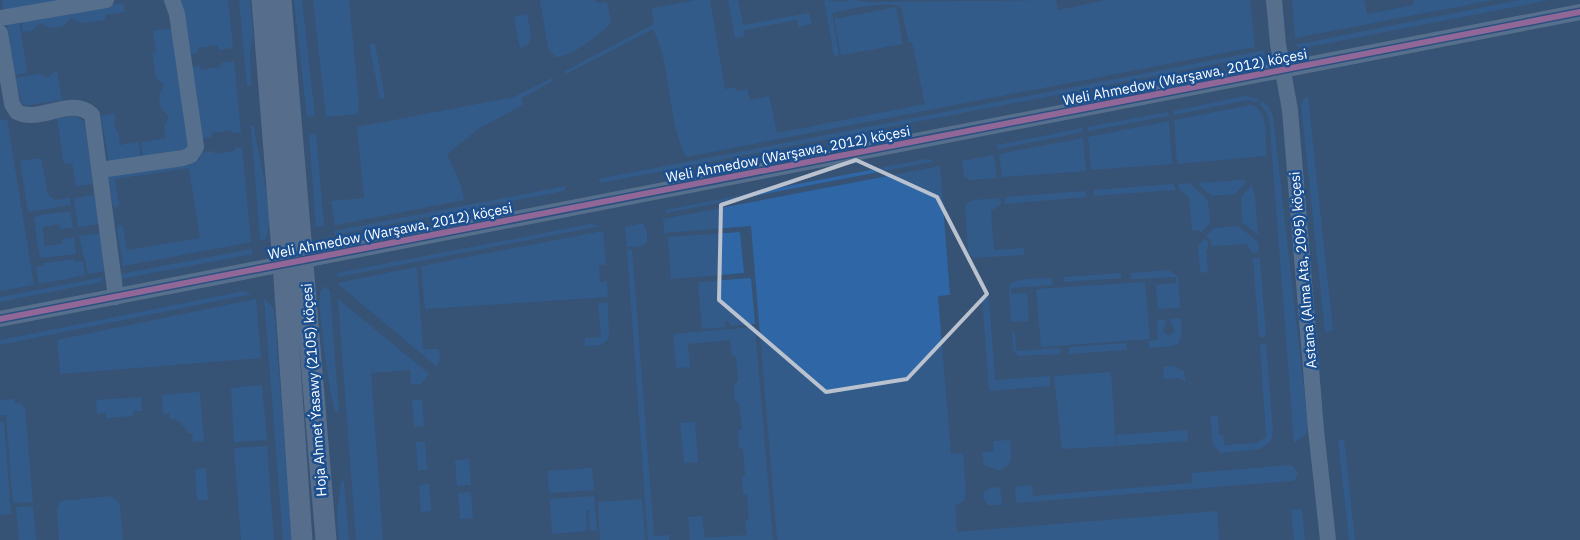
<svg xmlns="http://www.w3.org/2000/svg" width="1580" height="540" font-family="'IBM Plex Sans',sans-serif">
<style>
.green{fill:#2f66a5}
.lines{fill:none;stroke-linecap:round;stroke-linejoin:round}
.minor{stroke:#7d92a8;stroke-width:16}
.major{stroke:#7d8ea7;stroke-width:21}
.cycleway-casing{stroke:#1b4f8f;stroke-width:9}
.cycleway{stroke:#ff80c0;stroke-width:6}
.marked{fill:none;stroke:#b9c2ce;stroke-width:4;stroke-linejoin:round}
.labels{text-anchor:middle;stroke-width:5;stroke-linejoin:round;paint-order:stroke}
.street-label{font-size:14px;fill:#fff;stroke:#1b4f8f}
</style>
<rect width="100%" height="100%" fill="#365274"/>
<path class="green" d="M2 0H69L4 11Z
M180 0H228L233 48 219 50 218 45 198 48V53L189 54Z
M239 0H250L253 34 250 53 251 86H247Z
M294 0H302L315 116 307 117Z
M313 0H349L359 104 357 114 326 117Z
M540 0H595L596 3 607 2 611 23C601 34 570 58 555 57L548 48Z
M696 0H710L725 89 736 87 737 91 747 89 750 100 769 96 777 133 925 104 912 42 909 43 901 7C889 0 847 10 832 13L839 55 834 56 824 0 842 2 851 0 872 2 1056 0 1058 10 1107 0H1250L1255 47 686 157C666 117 673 69 653 29L566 74 565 71 654 24 652 8Z
M728 0H738L743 25 809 13 812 24 798 27 797 20 744 30 745 36 735 38Z
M1292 0H1364L1367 14 1414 5 1413 0H1493L1295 38Z
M1520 0H1550L1302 48 1294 45Z
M123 3 125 12 105 15V20L82 23 71 18 63 26 50 28 40 23 31 31 23 32 21 19Z
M896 7 903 44 841 55 834 19Z
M527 14C529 26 537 45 520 48L514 17Z
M19 19 27 73 15 75 7 24Z
M173 28 191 141 186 149 143 157 141 142 166 138 164 127 169 117 161 108 159 96 164 85 156 77 152 53 156 52 153 31Z
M375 43 385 98 380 99 369 44Z
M1265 50 1263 55 601 183 598 179Z
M234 61 241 132 232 133V130L211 133 212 137 202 138 191 67 200 66 201 70 221 67V63Z
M55 71H57L62 100 28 105 22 104 15 78 40 74 48 78Z
M552 78 553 81 521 98 524 104 478 129 447 154 461 186 464 200 335 225 331 201 364 198 357 127 514 97Z
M1245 96 1259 99 1257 102 1248 100 1174 115 1173 111Z
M1308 97 1333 331 1325 332 1301 105 1304 98Z
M1262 100 1269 107 1273 116 1308 425 1306 434 1294 443 1269 116 1260 104Z
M1251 105C1270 110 1265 141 1266 156L1177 164 1174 120Z
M1168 112V116L1088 131 1087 127Z
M115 113 114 126 118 132 120 145 138 142 141 157 109 162 101 116Z
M75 116 84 122 93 184 76 186 72 163 64 164 57 118Z
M7 119 34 285 0 291V120Z
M1169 121 1172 164 1091 170 1088 137Z
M251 126H254C256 151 278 220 265 240H260Z
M1082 128 1083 132 998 149 997 145Z
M316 134 324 226 316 227 309 135Z
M1083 138 1086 171 1002 177 999 154Z
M242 147 251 242 123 266 117 228 119 224 123 227 127 250 200 238 189 168 115 179 119 205 117 208 113 206 108 174 200 160V153L214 151 215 154 235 151V148Z
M994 155 997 178 970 180 964 176 962 161Z
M41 158 48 195 55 200 70 198 71 205 28 212 20 161Z
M926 159 936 161 666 213 665 210Z
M940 166 950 295 938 296 951 454 963 453 966 491 964 501 955 506 957 532 1217 511 1219 540H777L751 226 664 233 663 219Z
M1241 180 1247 181 1235 194 1212 196 1197 183Z
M1189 183 1208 200 1210 223 1201 232 1198 230H1192L1189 197 1179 190V184Z
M1174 184 1175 190 1094 196V190Z
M1252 185 1255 197 1258 235 1242 222 1241 197Z
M566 186 564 191 335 235 334 231Z
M1085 191 1086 197 1005 204V197Z
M94 195 99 224 78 227 74 198Z
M1000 198 1001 204 991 211 994 250 1024 248V255L973 258 968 252 965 204 974 200Z
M70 211 73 228 61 229 59 224 42 227 45 246 62 244V239L74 237 76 254 41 258 39 253 34 218 40 215Z
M643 223 647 232V242L642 246 627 247 625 227Z
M590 224 600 226 338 277 337 273Z
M1238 226 1258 242 1259 252 1253 253 1246 244 1212 246 1211 241 1206 237 1214 228Z
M603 231 606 265H599L600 282 607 281 608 297 425 309 421 266Z
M740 232 744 273 671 279 668 237Z
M100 233 105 271 88 274 79 236Z
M1204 239 1208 242V249H1206L1208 272 1200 273 1198 246Z
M252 249V254L121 279 120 274Z
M627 250H632L654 536 669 535V540H648Z
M1253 258H1260L1266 337H1259Z
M75 259V262L83 261 85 275 39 284 36 267 44 266V263Z
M417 267 423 349H439L440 360 436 366 337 283Z
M1169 270 1178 277 1180 308 1158 309 1156 285 1176 283V277L1131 279V273Z
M1121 273V278L1064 282 1063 277Z
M104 277 101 282 0 302V297Z
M751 278 755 324 730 326 729 321H725L726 327 702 329 698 282Z
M1052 278 1053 285 1011 288 1012 294 1027 293 1029 321 1011 322 1009 287C1014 276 1041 279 1052 278Z
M1145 282 1150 339 1041 347 1036 289Z
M325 286 330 291 339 412 335 411C326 375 323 340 319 302L320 292Z
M243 291 252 294 0 345V340Z
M982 297H989L995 380 1050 376V386L989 391Z
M264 298 274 309 292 540H283Z
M256 299 261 358 60 374 57 340Z
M338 299 429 374 421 384H411L410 370 371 373 383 540H356Z
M598 303H608L609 338 601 345 585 346V338L601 337Z
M1181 318C1183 350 1178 346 1149 348V341L1158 340 1157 320H1166L1163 332 1169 336 1175 331 1169 319Z
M755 327 773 540H690L688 517 702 516 705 538 747 535 745 521 749 519 747 495 743 494 742 477 745 475 743 449 739 448 738 431 742 428 739 403 735 401 734 384 738 381 736 357 732 356 730 340 688 344 690 367 676 368 673 334Z
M1012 332H1015L1016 351 1060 348V354L1019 356 1013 350Z
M1126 343 1127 350 1069 354V347Z
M1266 344 1273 432 1271 441 1260 449 1221 453 1213 445 1210 416 1218 415 1219 435H1223L1224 445 1258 443 1266 436 1260 345Z
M1174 366 1184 371 1186 382 1180 378 1164 379 1163 367Z
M1111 372 1116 446 1062 449 1054 376Z
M262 385 267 440 234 442 231 388Z
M200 392 204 441 193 442 192 433H187V429L175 419H170L169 413 163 414 162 395Z
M141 397 142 411H133V416L106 418V413L97 414 96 400Z
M14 399 15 403 21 404 25 409 33 502 13 503 6 415H0V400Z
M412 400H422L424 426 414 427Z
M0 422H4L11 514 0 515Z
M695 422 698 462 684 463 680 423Z
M1187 430 1188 441 1117 446 1116 435Z
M1344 439 1355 540H1349L1338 440Z
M1010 440C1011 454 1015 466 998 470L984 465 982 452 994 451 993 441Z
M425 442 427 470H418L416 442Z
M267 446 274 540H241L234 448Z
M469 459 471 485 457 486 455 460Z
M1289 465 1293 466 1298 473 1295 480 1291 481 1016 503 1015 487 1032 485 1033 496 1192 483V473Z
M206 468 208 500H197L195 469Z
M592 468 594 490 549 493 548 471Z
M341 481H344L349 540H339L337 514Z
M429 484 431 511 421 512 419 485Z
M1000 487 1002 505H988L983 497C984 487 992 488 1000 487Z
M471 492 473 518 460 519 458 493Z
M111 496 120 504 123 540H59L57 509 61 501Z
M594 496 597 531H590L589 510H586L587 531 552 534 550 499Z
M642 499 645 540H600L598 502Z
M33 506 36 540H19L16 507Z
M1302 509 1305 540H1294L1291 510Z"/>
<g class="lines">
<path class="minor" d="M1274 0 1278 44 1290 110 1316 430 1328 540
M0 18 106 0
M0 33 12 104 17 112C40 124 71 95 92 115L116 297
M100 170 183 158 191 155 196 147 177 14 172 0
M0 319 1580 12"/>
<path class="major" d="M262 0 283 264 302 540
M281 0 326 540"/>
<defs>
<path id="cycleway" d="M0 319 1580 12"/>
</defs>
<use href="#cycleway" class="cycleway-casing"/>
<use href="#cycleway" class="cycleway"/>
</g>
<path d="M0 0H1580V540H0ZM856 160 937 197 987 294 907 379 826 392 719 300 721 205Z" fill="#365274" fill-opacity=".55" fill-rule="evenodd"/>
<path class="marked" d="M856 160 937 197 987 294 907 379 826 392 719 300 721 205Z"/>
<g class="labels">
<g class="street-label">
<text transform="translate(1185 77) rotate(-11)" y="5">Weli Ahmedow (Warşawa, 2012) köçesi</text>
<text transform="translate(788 154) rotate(-11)" y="5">Weli Ahmedow (Warşawa, 2012) köçesi</text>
<text transform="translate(390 231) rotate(-11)" y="5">Weli Ahmedow (Warşawa, 2012) köçesi</text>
<text transform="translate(1303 270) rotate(-95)" y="5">Astana (Alma Ata, 2095) köçesi</text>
<text transform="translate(314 390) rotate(-94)" y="5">Hoja Ahmet Ýasawy (2105) köçesi</text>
</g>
</g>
</svg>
